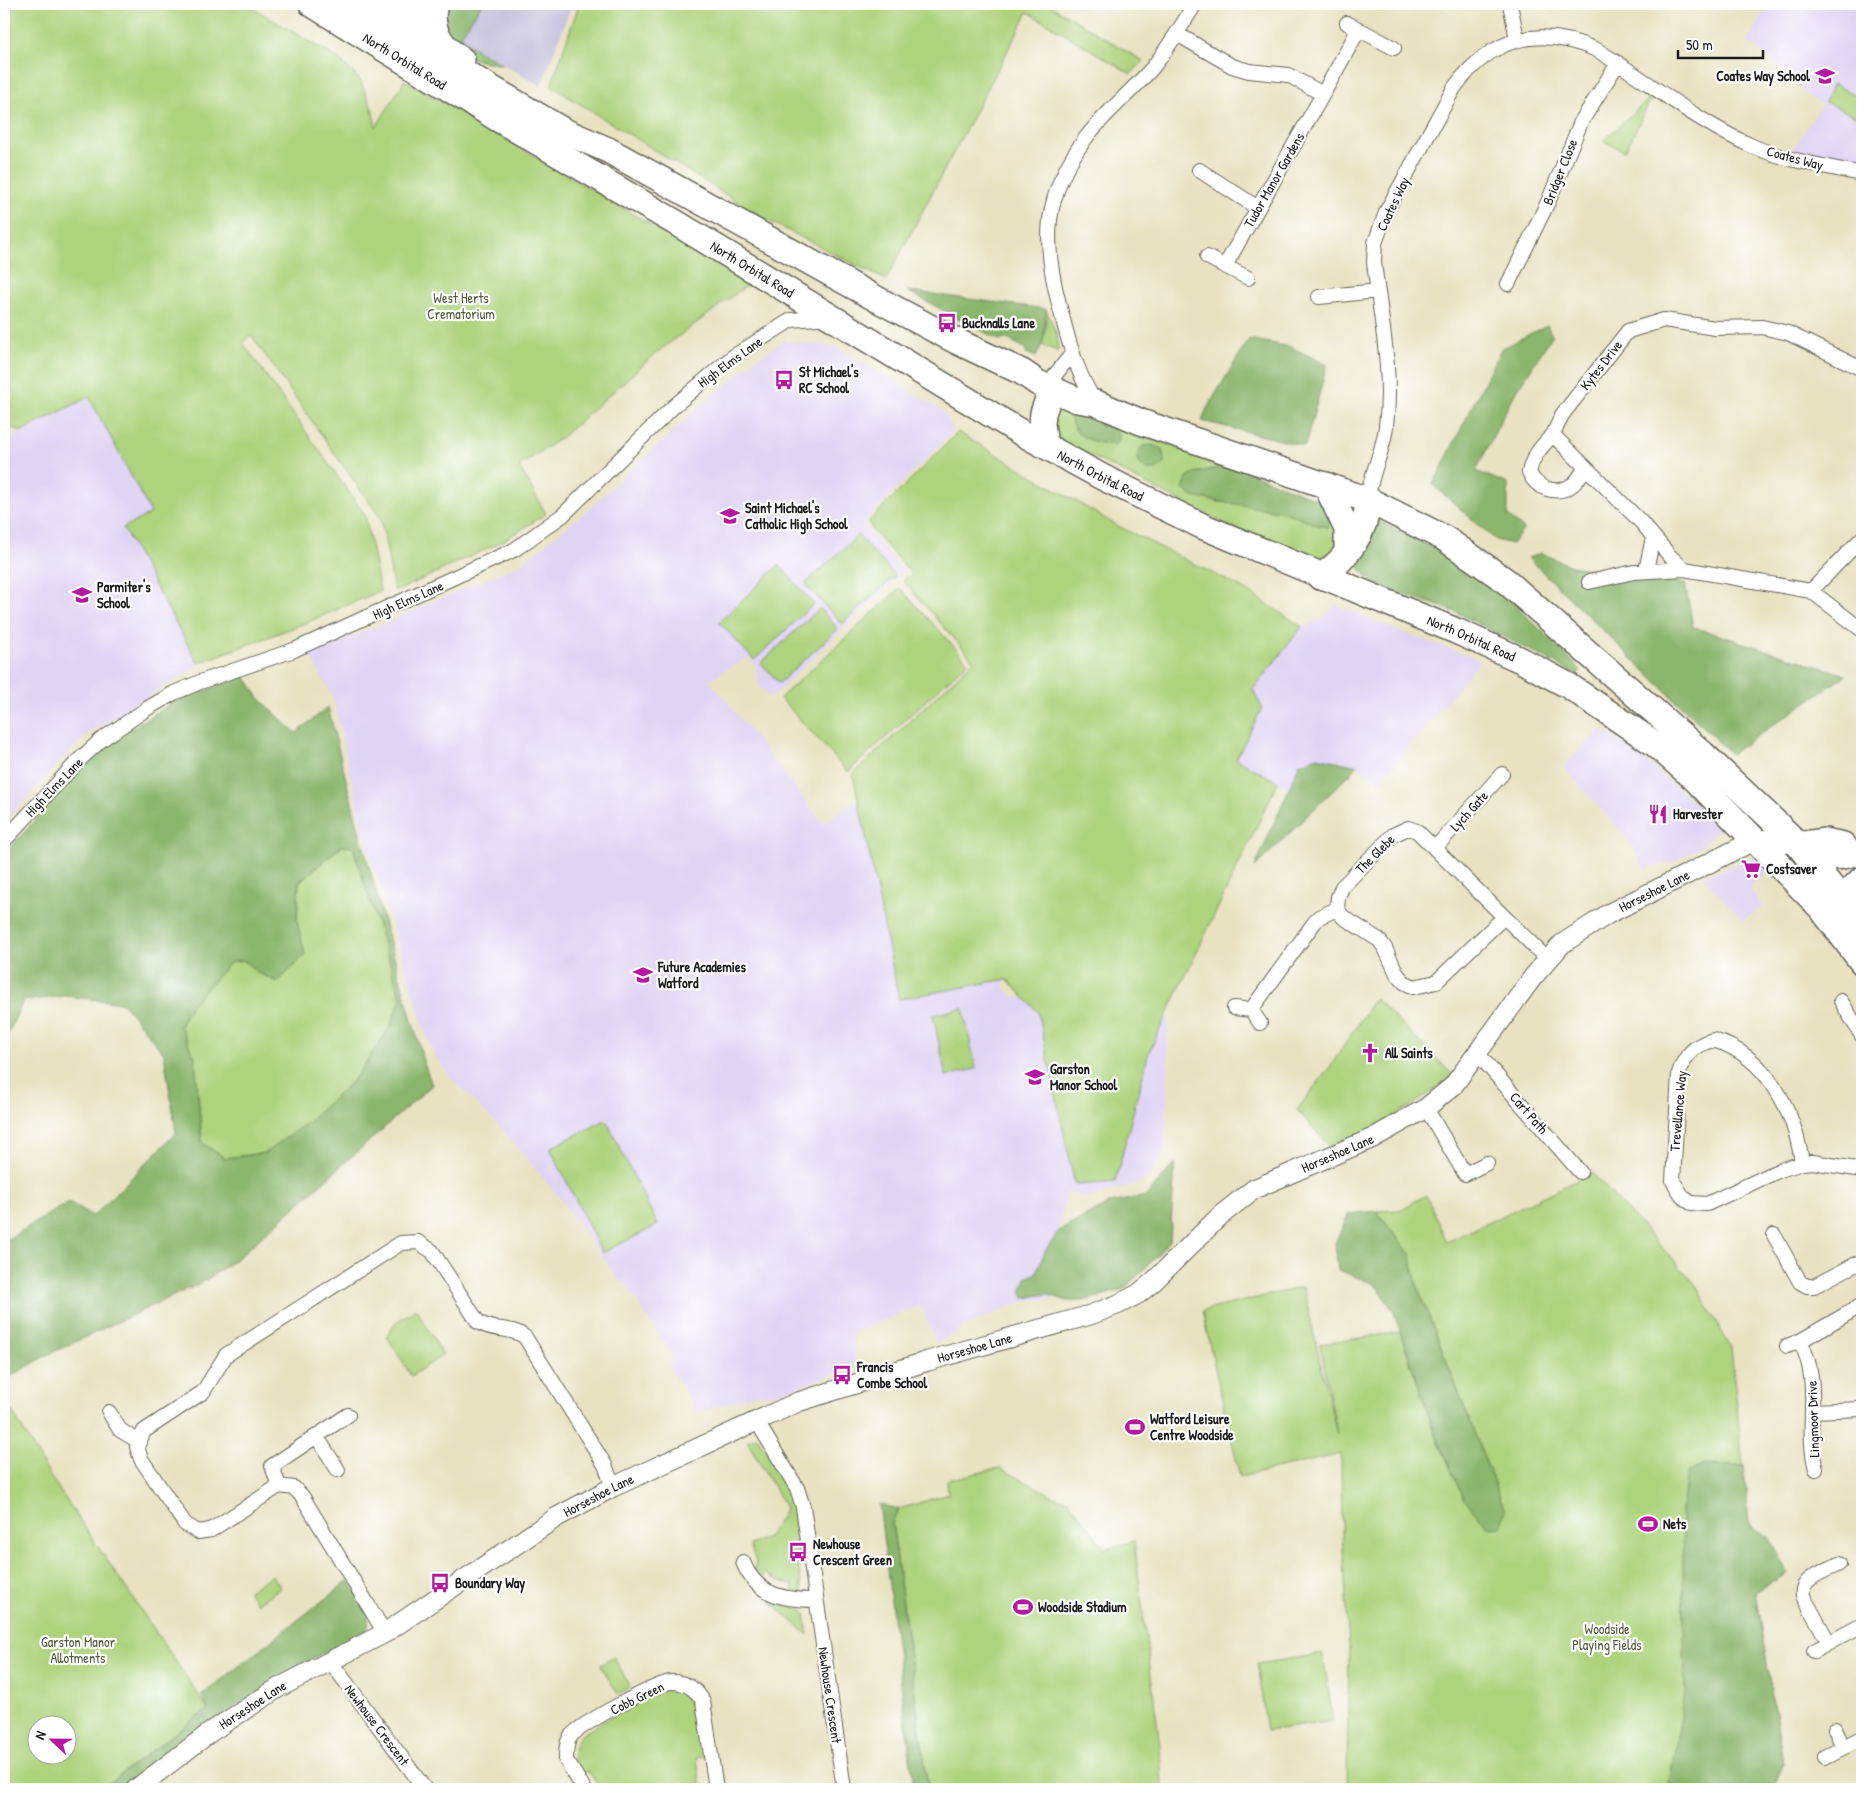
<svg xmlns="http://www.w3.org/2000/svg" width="1866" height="1793" font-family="'Patrick Hand',sans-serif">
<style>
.built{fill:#e0d4f4}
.industrial{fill:#c4c0db}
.green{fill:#add37d;stroke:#64784c;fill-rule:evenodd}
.forest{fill:#8ab56c;stroke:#536844;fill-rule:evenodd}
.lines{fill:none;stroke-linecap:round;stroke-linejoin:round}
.street-casing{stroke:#636156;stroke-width:16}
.secondary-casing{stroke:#636156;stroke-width:21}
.primary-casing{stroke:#636156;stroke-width:24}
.highway-casing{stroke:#636156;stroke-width:28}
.street{stroke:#fff;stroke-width:14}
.secondary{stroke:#fff;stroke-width:19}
.primary{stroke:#fff;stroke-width:21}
.highway{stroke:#fff;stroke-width:25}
.labels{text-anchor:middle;stroke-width:4.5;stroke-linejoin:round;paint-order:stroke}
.street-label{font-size:14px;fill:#1c1c1c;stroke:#fff}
.poi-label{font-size:14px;font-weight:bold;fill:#1c1c1c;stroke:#fff;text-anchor:start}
.park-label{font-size:14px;fill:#4f5c3e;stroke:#fff}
</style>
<rect width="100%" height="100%" fill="#fff"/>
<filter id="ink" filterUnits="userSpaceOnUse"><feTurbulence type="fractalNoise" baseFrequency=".02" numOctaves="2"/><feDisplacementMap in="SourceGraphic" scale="10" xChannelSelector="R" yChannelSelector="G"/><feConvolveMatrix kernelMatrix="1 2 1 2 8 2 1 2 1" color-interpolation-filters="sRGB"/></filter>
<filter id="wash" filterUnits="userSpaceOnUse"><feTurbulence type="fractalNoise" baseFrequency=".0096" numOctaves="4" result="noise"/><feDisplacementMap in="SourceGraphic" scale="20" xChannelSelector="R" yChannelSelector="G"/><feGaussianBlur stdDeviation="1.12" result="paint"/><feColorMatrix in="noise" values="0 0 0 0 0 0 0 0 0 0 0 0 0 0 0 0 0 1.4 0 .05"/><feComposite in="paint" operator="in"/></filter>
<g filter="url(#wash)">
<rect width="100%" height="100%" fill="#e8e2c1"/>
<path class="built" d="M1769 4H1862V163L1792 150 1822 105 1807 95 1770 58 1747 42Z
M783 341 836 347 943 411 954 430 864 522 868 531 904 571 771 698 759 686 755 664 749 657 708 680 722 695 823 823 850 804 878 795 1006 852 1004 986 1011 996 1169 1017 1165 1146 1156 1169 1140 1183 1087 1198 1067 1192 1057 1237 1056 1295 1050 1299 1023 1301 969 1324 937 1343 920 1306 852 1333 855 1356 854 1368 790 1389 766 1395 756 1394 698 1413 669 1366 672 1356 624 1281 621 1283 558 1196 503 1130 451 1078 435 1056 426 1035 364 834 333 697 310 655 521 564 585 512 706 401 759 357Z
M88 397 152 513 123 529 199 665 85 736 4 822V440Z
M1335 605 1404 633 1481 660 1379 782 1358 766 1288 788 1236 759 1262 708 1253 689 1302 627 1322 619Z
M1600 729 1638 754 1697 805 1719 830 1696 850 1674 861 1644 869 1630 841 1563 767Z
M1758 856 1771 871 1749 885 1762 907 1743 920 1703 877Z"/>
<path class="industrial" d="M482 4H572L541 86 469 45 461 35Z"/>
<path class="green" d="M4 4H246L340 60 360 80 372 108 376 127 405 80 750 283 656 353 561 438 519 466 546 514 501 542 399 590H394L381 519 251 335 243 343 365 515 380 591 303 624 198 663 123 528 151 513 89 397 22 431 4 425Z
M579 4H1048L1143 61 1131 74 1028 12 886 280 767 220 551 86Z
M1833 84 1862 98V119L1825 102Z
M1653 95 1625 151 1603 141Z
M1046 309 1057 335 1058 351 1041 345 1046 327Z
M1064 405 1073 406 1231 465 1195 473 1217 502C1244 502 1272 508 1298 516 1308 519 1316 526 1327 527L1331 522 1341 535 1332 560 1308 566 1058 439 1054 435 1052 414Z
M958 432 1116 525 1246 590 1302 627 1253 689 1262 708 1236 759 1278 782 1149 1052 1115 1182 1075 1185 1038 1012 1007 979 899 999 853 774 974 661 903 581 911 573 872 530 869 521Z
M858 535 895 576 842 624 805 584Z
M779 565 814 604 754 660 719 622Z
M900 588 968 662 848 772 780 698Z
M820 608 838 629 779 683 761 663Z
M342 846 353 847 401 998 390 1027 353 1081 308 1122 265 1153 225 1158 202 1143 195 1058 180 1026 191 1005 231 962 243 960 258 973 278 982 305 955 297 921 299 882Z
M1375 998 1453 1075C1415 1106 1375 1129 1331 1148L1297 1110 1330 1067Z
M963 1008 976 1069 946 1076 933 1015Z
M606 1120 658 1225 602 1253 550 1148Z
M1592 1173 1693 1281 1731 1348 1749 1525 1770 1539 1788 1573 1755 1592 1783 1764 1774 1789H1347L1349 1646 1342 1532 1341 1454 1240 1477 1202 1311 1303 1287 1337 1434 1320 1344 1400 1332 1434 1430 1463 1498 1505 1511 1417 1286 1410 1254 1376 1211 1400 1210 1426 1195 1447 1242Z
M416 1309 443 1355 411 1376 387 1336 395 1323Z
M4 1398 52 1479 208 1709 101 1789H7L4 1785ZM38 1726H68V1756H38Z
M757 1437 789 1488 801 1536 796 1543 802 1593H793V1585L777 1580 765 1573 761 1580 753 1573 756 1561 750 1545 769 1536 785 1510 784 1505 747 1441Z
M1000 1468 1053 1496 1068 1500 1105 1549 1134 1541 1160 1746 1162 1789H928L892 1522 899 1509 948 1494 947 1480Z
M272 1575 281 1588 257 1603 248 1591Z
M770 1601 801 1609 805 1614 808 1635Z
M1323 1654 1333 1721 1267 1731 1257 1664Z
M614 1657 630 1687 618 1694 600 1665Z
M680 1686 698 1700 705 1756 697 1757 701 1789H602L588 1771 580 1777C572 1762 570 1749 581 1735L656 1690Z"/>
<path class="forest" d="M444 4H482L461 35 469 45 502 64C463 64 443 41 444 4Z
M907 291 1046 309 1043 342 1036 357 1026 353 1025 348 1005 338 999 340Z
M1547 325 1552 336 1511 400 1476 471 1508 484V516L1524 529 1512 544 1496 540 1433 485 1501 349Z
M1249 339 1291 347 1327 365 1305 446 1202 421 1207 408Z
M1070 412 1100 422 1119 433V441L1114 445C1091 442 1071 438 1070 412Z
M1152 445 1163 449 1164 463 1156 470H1146L1139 463 1137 453 1143 446Z
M1231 465 1322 502 1331 522 1327 527C1313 525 1300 516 1286 513 1255 506 1224 503 1193 497L1183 489 1187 478 1195 473Z
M1377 520 1449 556 1497 587 1581 670 1578 675 1456 612 1374 584 1357 565 1363 538Z
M1541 553 1571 566 1685 583 1693 627 1846 675 1731 754 1528 558Z
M245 676 259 698 296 733 328 707C357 828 391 947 425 1066L432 1085 240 1256 205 1281 49 1354 4 1380V1237L8 1239 69 1202 93 1216 176 1133 164 1054 123 1003 65 996 23 1001 4 1042V855L85 764 107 743 174 702ZM341 846 353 847 401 998 390 1027 353 1081 308 1122 265 1153 225 1158 202 1143 195 1058 180 1026 191 1005 231 962 244 960 258 973 278 982 305 955 297 921 299 882Z
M1318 757 1358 766 1255 867 1300 763Z
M1175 1163 1170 1241 1142 1272 1122 1290 1083 1301H1067L1047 1294 1024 1298 1021 1292 1026 1278 1036 1273 1045 1251 1059 1231 1110 1203 1146 1196Z
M1376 1211 1410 1254 1417 1286 1505 1511 1501 1527 1489 1528 1463 1498 1434 1430 1393 1310 1375 1284 1338 1270 1335 1243 1349 1214Z
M1704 1465 1744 1466 1749 1525 1770 1539 1788 1573 1755 1592 1783 1764 1774 1789H1668L1685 1693 1682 1510 1687 1473Z
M879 1504 899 1509 892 1522 928 1789H914Z
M349 1580C357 1594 373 1613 367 1630L301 1665 210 1723 124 1789H101L199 1715 206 1717 203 1713 208 1708 202 1695Z"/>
</g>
<g filter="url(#ink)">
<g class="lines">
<defs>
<path id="street" d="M1510 4 1517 39
M1347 23 1394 48
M1177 34 1232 66 1249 71 1288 75 1323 94 1225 266
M1323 94 1359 29
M1199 170 1258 208
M1207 257 1248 278
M1508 284 1548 202 1581 122 1618 63
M1319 297 1377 291
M1862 369 1788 333 1762 327 1715 328 1664 320 1628 331 1562 415 1553 435 1641 522 1669 555 1684 569 1811 591 1862 630
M1052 388 1055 375 1071 355
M1096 403C1076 373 1068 339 1059 304 1042 239 1044 195 1085 139 1104 113 1132 92 1153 67 1169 47 1182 25 1195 4
M1553 435C1542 445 1532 457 1529 472 1536 489 1557 496 1572 485 1578 481 1581 474 1585 469
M1368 500C1369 476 1384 451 1386 426 1393 372 1380 315 1374 262L1375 243 1387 210 1454 88C1492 36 1539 25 1597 50 1648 81 1697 122 1752 146 1786 161 1826 166 1862 174
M1646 570 1653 538
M1589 582 1634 572 1684 569
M1811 591 1862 538
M4 841 77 762 101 740 148 708 174 693 200 682 294 650 514 550 563 515 674 406 731 358 791 320 829 317
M1435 848 1502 774
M1337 909 1343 917 1379 940 1385 948 1397 974 1404 982 1414 987 1436 982 1504 917
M1841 1001 1862 1036
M1234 1008 1251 1010 1314 923 1319 917 1337 909 1338 897 1342 887 1393 835 1408 828 1417 831 1547 959
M1251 1010 1260 1023
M1478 1054 1580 1172
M1426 1108 1465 1174 1487 1163
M1802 1163C1795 1112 1767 1055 1713 1040 1694 1045 1685 1055 1679 1073L1673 1181 1683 1197 1691 1203 1707 1204 1780 1170 1802 1163 1813 1162 1862 1170
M1774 1235 1800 1282 1807 1286H1814L1862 1261
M1800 1341C1823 1384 1804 1425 1816 1469
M1787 1346 1800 1341 1862 1305
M1813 1411 1862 1409
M109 1412 120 1430 138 1441
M756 1420 797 1488 803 1507 844 1789
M317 1437 338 1470
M279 1486 272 1466 348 1415
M743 1562C756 1595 783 1600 816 1600
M385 1633 302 1496 294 1488 279 1486 211 1530 198 1532 185 1524 141 1459 137 1447 144 1431 203 1392 226 1355 401 1243 418 1242 432 1251 478 1322C493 1332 511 1326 525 1337L605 1465 613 1487
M1829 1643 1803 1596C1799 1578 1826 1571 1839 1564
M1814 1651 1862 1625
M330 1661 425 1789
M1835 1729 1843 1747
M1825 1757 1862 1738
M584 1789 566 1760C566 1752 566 1744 570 1737 578 1725 658 1682 672 1682 686 1682 696 1689 703 1701L716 1789"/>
<g id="secondary">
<path id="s1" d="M136 1789 212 1731 278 1688 385 1633 557 1517 613 1487 798 1402 928 1361 1090 1315 1119 1304 1138 1294 1153 1282 1221 1215 1254 1189 1373 1138 1426 1108 1453 1086 1533 977 1562 944 1608 914 1755 840"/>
</g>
<path id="primary" d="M1755 840 1797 843 1825 839 1844 843 1854 855 1862 857
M1799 844C1819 855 1831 864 1854 855"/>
<g id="highway">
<path id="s2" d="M312 4 500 120 678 224 1020 432 1102 477 1202 526 1456 631 1521 660 1569 686 1655 744 1695 779 1821 908 1862 962"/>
<path d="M348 4 564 131 608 150 873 297 956 341 1022 372 1038 383 1077 400 1096 403 1141 422 1368 500 1444 538 1506 581 1703 754 1797 843 1862 926"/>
<path d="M392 4 434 30"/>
<path d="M435 4C428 29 441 47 462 60"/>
<path d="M1045 445 1042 424 1043 413 1052 388"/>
<path d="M1326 485 1347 529V553"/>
<path d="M1320 577C1346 560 1367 532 1368 500"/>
<path d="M1847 904 1850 891 1862 879"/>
</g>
</defs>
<use href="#street" class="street-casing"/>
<use href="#secondary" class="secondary-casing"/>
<use href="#primary" class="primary-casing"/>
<use href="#highway" class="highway-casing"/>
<use href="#street" class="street"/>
<use href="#secondary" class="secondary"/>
<use href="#primary" class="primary"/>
<use href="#highway" class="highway"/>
</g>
</g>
<defs>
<symbol id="school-bare" viewBox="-9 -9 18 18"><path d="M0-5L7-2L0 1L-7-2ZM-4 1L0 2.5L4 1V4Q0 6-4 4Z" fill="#b5179e" stroke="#fff" stroke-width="2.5" paint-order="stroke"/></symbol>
<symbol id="bus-bare" viewBox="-9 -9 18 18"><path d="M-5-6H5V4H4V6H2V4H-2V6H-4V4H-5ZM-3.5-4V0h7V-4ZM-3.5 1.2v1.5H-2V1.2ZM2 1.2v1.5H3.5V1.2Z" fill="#b5179e" stroke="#fff" stroke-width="2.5" paint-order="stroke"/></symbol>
<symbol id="restaurant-bare" viewBox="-9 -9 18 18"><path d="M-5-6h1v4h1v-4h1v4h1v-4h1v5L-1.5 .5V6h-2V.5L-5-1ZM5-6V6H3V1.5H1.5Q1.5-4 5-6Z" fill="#b5179e" stroke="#fff" stroke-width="2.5" paint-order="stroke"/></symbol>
<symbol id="supermarket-bare" viewBox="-9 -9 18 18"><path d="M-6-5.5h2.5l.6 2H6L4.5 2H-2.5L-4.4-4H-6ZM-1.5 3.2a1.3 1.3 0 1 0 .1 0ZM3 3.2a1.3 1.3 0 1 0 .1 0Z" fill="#b5179e" stroke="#fff" stroke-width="2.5" paint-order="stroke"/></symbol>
<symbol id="church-bare" viewBox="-9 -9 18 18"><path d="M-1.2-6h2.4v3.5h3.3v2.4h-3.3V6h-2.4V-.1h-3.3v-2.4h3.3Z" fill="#b5179e" stroke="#fff" stroke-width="2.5" paint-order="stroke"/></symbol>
<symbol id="stadium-bare" viewBox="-9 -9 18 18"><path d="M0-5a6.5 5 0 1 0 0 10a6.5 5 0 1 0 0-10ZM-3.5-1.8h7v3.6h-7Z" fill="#b5179e" stroke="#fff" stroke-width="2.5" paint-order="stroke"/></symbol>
</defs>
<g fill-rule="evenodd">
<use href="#school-bare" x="1811" y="62" width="28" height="28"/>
<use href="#bus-bare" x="933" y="309" width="28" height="28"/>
<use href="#bus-bare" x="770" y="366" width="28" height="28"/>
<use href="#school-bare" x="716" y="502" width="28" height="28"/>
<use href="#school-bare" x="68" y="581" width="28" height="28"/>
<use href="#restaurant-bare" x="1644" y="800" width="28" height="28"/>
<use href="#supermarket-bare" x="1737" y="855" width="28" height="28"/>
<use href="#school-bare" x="629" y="961" width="28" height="28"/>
<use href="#church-bare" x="1356" y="1039" width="28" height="28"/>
<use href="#school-bare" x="1021" y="1063" width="28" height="28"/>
<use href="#bus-bare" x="828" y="1361" width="28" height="28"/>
<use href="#stadium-bare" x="1121" y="1413" width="28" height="28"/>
<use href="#stadium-bare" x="1634" y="1510" width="28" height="28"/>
<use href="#bus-bare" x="784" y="1538" width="28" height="28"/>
<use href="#bus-bare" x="426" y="1569" width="28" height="28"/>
<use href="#stadium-bare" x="1009" y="1593" width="28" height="28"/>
</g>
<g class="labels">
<g class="street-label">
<text dy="5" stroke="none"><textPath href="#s2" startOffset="109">North Orbital Road</textPath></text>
<text transform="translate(1795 158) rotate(15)" y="5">Coates Way</text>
<text transform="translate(1560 172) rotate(-68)" y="5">Bridger Close</text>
<text transform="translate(1274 180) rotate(-60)" y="5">Tudor Manor Gardens</text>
<text transform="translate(1393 204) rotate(-65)" y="5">Coates Way</text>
<text dy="5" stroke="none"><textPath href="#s2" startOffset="514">North Orbital Road</textPath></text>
<text transform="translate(730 362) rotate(-36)" y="5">High Elms Lane</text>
<text transform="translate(1601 365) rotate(-52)" y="5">Kytes Drive</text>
<text dy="5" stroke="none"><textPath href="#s2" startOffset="919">North Orbital Road</textPath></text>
<text transform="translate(408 600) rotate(-24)" y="5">High Elms Lane</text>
<text dy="5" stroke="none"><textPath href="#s2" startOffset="1324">North Orbital Road</textPath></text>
<text transform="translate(54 787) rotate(-46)" y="5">High Elms Lane</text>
<text transform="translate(1469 811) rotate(-48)" y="5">Lych Gate</text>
<text transform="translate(1375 854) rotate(-45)" y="5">The Glebe</text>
<text dy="5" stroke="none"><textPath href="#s1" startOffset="1794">Horseshoe Lane</textPath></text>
<text transform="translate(1678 1111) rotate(-85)" y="5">Trevellance Way</text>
<text transform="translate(1529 1113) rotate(49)" y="5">Cart Path</text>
<text dy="5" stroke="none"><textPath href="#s1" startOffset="1374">Horseshoe Lane</textPath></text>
<text dy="5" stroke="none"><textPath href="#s1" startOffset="954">Horseshoe Lane</textPath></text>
<text transform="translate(1813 1419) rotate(-92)" y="5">Lingmoor Drive</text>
<text dy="5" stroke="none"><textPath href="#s1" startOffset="549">Horseshoe Lane</textPath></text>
<text transform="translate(830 1695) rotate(82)" y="5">Newhouse Crescent</text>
<text transform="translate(637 1698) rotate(-26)" y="5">Cobb Green</text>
<text dy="5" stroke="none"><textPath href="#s1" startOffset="144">Horseshoe Lane</textPath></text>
<text transform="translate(377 1725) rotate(53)" y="5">Newhouse Crescent</text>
</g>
<g class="poi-label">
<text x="1810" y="81" text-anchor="end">Coates Way School</text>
<text x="962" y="328">Bucknalls Lane</text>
<text x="799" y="377">St Michael's<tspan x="799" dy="16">RC School</tspan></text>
<text x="745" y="513">Saint Michael's<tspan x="745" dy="16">Catholic High School</tspan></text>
<text x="97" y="592">Parmiter's<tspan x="97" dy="16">School</tspan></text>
<text x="1673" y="819">Harvester</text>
<text x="1766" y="874">Costsaver</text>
<text x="658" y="972">Future Academies<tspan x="658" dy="16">Watford</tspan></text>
<text x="1385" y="1058">All Saints</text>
<text x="1050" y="1074">Garston<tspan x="1050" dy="16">Manor School</tspan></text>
<text x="857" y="1372">Francis<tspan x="857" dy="16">Combe School</tspan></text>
<text x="1150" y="1424">Watford Leisure<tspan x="1150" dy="16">Centre Woodside</tspan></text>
<text x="1663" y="1529">Nets</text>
<text x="813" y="1549">Newhouse<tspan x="813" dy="16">Crescent Green</tspan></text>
<text x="455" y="1588">Boundary Way</text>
<text x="1038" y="1612">Woodside Stadium</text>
</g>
<g class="park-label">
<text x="461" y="303">West Herts<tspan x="461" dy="16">Crematorium</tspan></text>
<text x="1607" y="1634">Woodside<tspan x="1607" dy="16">Playing Fields</tspan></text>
<text x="78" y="1647">Garston Manor<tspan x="78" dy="16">Allotments</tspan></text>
</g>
</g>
<rect width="1866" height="1793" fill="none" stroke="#fff" stroke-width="20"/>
<g transform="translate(52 1740) rotate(292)"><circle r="24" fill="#ffffff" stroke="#a4a4a4"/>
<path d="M0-4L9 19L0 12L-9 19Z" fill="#b5179e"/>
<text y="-8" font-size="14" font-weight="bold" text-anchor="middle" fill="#1c1c1c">N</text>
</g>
<path d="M1678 50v8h85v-8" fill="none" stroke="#1c1c1c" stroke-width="2.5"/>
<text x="1686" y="50" font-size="15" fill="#1c1c1c" stroke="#ffffff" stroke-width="4" paint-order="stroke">50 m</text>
</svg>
